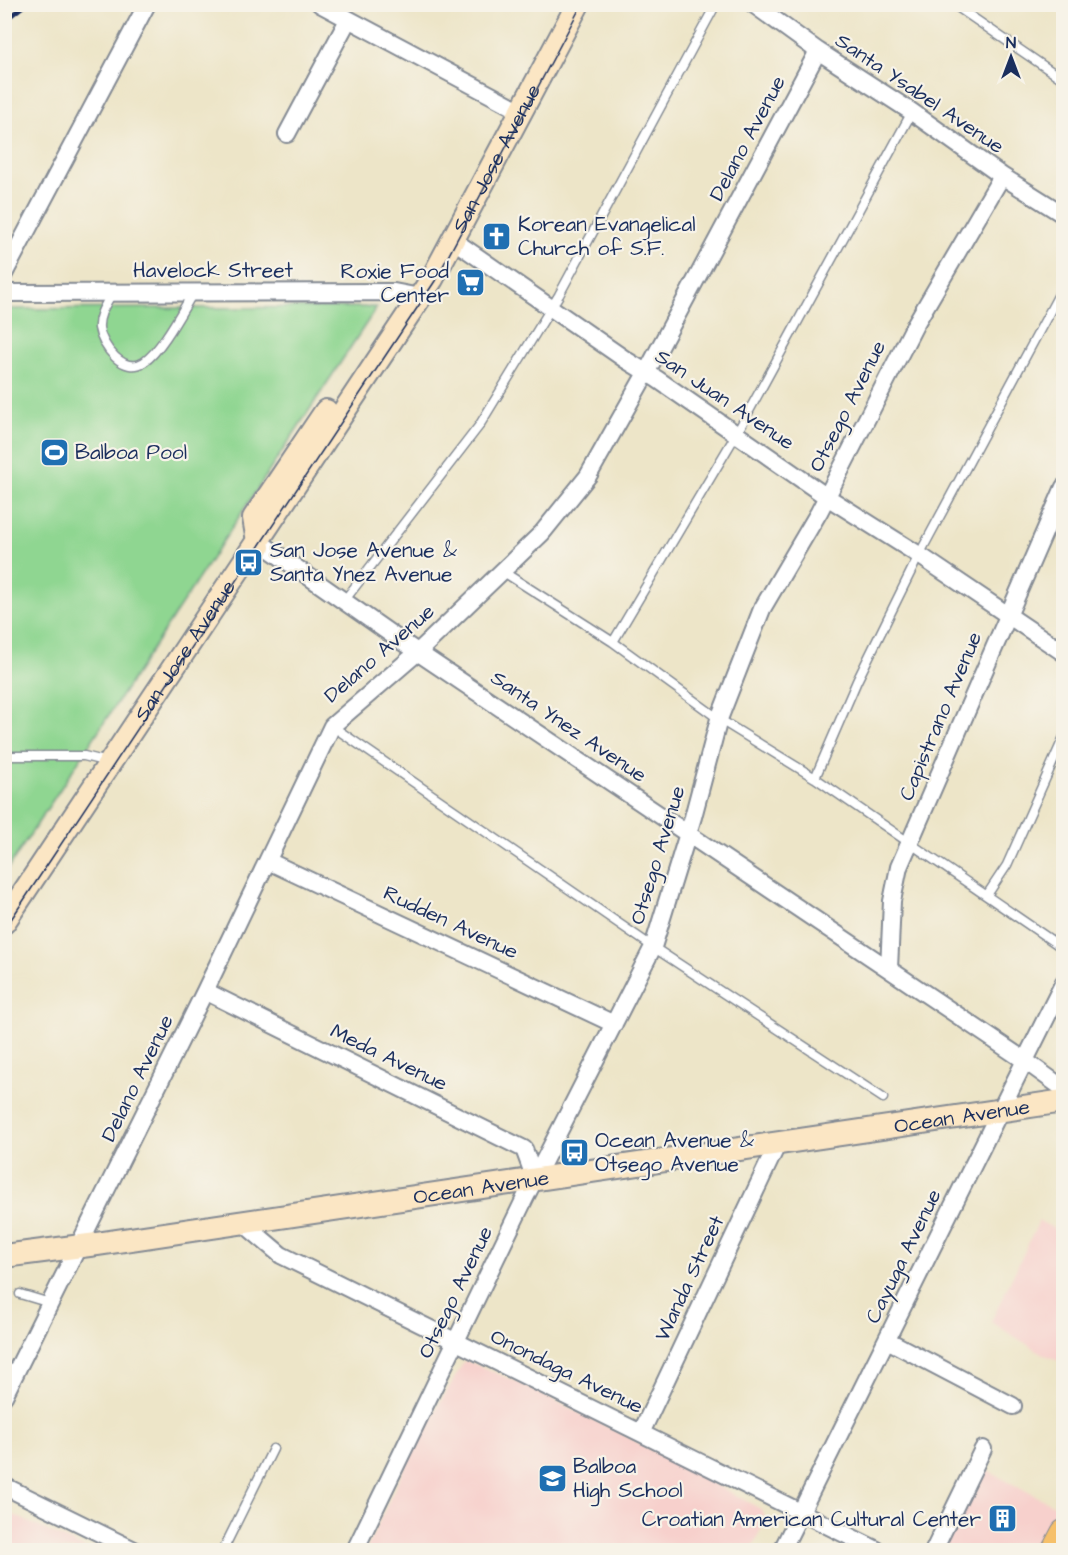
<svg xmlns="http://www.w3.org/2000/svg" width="1068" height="1555" font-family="'Architects Daughter',sans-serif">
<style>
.built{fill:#f7d0cc}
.green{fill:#8fd691;stroke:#558278;stroke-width:1.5}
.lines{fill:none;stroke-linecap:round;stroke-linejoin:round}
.lane-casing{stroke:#848a93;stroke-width:11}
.street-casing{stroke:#848a93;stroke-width:20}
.secondary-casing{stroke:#848a93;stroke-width:26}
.primary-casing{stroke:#848a93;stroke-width:28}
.lane{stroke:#fff;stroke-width:8}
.street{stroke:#fff;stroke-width:16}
.secondary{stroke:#fbe6c4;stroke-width:22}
.primary{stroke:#f6c06b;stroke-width:26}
.tram{stroke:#1b2f5e;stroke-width:1.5}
.rail{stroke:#1b2f5e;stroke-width:4.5}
.labels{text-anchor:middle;stroke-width:4.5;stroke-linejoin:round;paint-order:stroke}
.street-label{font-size:21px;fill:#1b2f5e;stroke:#f7f3e8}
.poi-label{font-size:21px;fill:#1b2f5e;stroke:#f7f3e8;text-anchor:start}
</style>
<rect width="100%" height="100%" fill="#f7f3e8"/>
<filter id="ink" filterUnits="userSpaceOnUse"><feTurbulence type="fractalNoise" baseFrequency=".0167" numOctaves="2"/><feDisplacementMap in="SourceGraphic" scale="12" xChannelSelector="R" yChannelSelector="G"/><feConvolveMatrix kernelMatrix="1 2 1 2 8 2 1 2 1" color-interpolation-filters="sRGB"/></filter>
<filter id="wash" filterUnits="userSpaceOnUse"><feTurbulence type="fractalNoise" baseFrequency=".008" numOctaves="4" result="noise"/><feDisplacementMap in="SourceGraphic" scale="24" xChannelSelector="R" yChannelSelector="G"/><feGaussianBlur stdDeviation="1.35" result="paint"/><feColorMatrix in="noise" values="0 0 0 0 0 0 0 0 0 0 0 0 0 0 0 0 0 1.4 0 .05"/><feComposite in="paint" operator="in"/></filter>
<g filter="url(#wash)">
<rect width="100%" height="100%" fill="#ede5c8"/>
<path class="built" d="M1039 1221 1063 1233V1363L1043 1354 991 1322Z
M465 1360 520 1383 624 1435 759 1508 764 1514 765 1522 751 1550H366L413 1449Z
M978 1466 1063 1510V1550H939Z
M5 1511 88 1550H5Z"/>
<path class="green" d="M377 307 5 873V309Z"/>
</g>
<g filter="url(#ink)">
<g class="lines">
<defs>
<path id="lane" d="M953 4 1064 80
M112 293C106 304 98 315 99 328 102 347 124 375 144 362 161 351 182 311 193 293
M502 571 613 642 719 719 815 778 1064 949
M344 601 479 426 559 295 716 4
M613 642 737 433 912 112
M332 726 653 947 883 1098
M4 756H84L108 762
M815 778 857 681 919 555 1064 285
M987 895 1007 865 1064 737
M20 1294 50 1303
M223 1550 273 1449"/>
<path id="street" d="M320 4 521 111
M753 4 818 51 912 112 1002 176 1064 215
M287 134 348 20
M453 240 626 360 657 379 827 497 919 555 1064 653
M4 274 147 4
M4 293 394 292 420 297
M258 541 398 639 1024 1060 1064 1089
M268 861 614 1024
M889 969 892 901 899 867 1064 487
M205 991 524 1149 535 1179
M242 1222 281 1255 877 1550
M887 1340 1013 1406
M4 1396 205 991 332 726 418 652 542 533 588 476 645 375 818 51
M641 1433 778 1143
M4 1486 134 1550
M355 1550 525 1198 653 947 693 817 719 719 762 609 819 512 916 323 1002 176
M782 1550 1064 982
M934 1550 983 1449"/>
<g id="secondary">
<path d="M259 547 254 518 326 411"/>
<path id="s1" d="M4 922 432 279 578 4"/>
<path id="s2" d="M4 1256 97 1244 1064 1101"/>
</g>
<path id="primary" d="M1055 1550 1064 1533"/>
</defs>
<use href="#lane" class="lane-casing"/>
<use href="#street" class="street-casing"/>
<use href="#secondary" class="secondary-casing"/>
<use href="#primary" class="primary-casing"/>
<use href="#lane" class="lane"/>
<use href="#street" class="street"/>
<use href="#secondary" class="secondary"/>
<use href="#primary" class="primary"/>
<path class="tram" d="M4 930 435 281 582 4"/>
<path class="rail" d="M4 7 7 4
M4 21 26 4"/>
</g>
</g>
<defs>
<symbol id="church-square" viewBox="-11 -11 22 22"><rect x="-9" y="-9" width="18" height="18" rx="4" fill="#1f6fb2" stroke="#f7f3e8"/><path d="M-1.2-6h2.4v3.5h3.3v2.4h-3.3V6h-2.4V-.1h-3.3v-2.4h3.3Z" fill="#fff"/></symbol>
<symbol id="supermarket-square" viewBox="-11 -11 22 22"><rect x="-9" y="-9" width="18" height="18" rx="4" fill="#1f6fb2" stroke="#f7f3e8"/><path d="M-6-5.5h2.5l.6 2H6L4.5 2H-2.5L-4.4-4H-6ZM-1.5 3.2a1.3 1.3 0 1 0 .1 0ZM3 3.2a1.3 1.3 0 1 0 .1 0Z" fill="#fff"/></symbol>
<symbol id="stadium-square" viewBox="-11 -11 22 22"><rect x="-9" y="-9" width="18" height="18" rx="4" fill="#1f6fb2" stroke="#f7f3e8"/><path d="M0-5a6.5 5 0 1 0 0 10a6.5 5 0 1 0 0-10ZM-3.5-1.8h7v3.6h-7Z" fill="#fff"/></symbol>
<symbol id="bus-square" viewBox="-11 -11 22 22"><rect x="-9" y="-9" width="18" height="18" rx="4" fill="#1f6fb2" stroke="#f7f3e8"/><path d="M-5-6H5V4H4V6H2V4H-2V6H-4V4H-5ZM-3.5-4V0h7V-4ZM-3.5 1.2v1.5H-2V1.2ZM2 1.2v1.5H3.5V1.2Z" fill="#fff"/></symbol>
<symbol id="school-square" viewBox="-11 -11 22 22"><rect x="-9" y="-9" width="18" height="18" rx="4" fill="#1f6fb2" stroke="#f7f3e8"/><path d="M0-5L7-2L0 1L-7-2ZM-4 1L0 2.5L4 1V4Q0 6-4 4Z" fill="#fff"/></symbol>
<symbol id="building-square" viewBox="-11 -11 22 22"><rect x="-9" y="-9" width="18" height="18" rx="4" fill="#1f6fb2" stroke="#f7f3e8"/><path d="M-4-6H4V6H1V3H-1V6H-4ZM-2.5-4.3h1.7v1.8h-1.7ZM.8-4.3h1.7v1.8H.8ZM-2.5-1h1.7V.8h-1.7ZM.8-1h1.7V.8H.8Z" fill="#fff"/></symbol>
</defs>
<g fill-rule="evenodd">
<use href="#church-square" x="480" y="220" width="33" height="33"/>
<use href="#supermarket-square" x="454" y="266" width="33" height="33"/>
<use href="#stadium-square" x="38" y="436" width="33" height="33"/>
<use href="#bus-square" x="232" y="546" width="33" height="33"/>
<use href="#bus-square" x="558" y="1136" width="33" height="33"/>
<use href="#school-square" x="536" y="1462" width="33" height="33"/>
<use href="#building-square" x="986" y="1502" width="33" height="33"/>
</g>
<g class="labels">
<g class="street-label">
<text transform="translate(920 93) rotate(34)" y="7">Santa Ysabel Avenue</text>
<text transform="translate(747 138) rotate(-62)" y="7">Delano Avenue</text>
<text dy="7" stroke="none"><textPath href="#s1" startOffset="909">San Jose Avenue</textPath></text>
<text x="213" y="277">Havelock Street</text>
<text transform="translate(725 399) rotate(34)" y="7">San Juan Avenue</text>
<text transform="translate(847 406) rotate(-63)" y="7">Otsego Avenue</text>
<text dy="7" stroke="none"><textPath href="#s1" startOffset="326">San Jose Avenue</textPath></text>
<text transform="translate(379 653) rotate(-41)" y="7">Delano Avenue</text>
<text transform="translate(940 716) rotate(-67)" y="7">Capistrano Avenue</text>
<text transform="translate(569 726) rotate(34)" y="7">Santa Ynez Avenue</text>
<text transform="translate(657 855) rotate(-73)" y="7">Otsego Avenue</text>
<text transform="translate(451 922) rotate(25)" y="7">Rudden Avenue</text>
<text transform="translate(389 1057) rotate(26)" y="7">Meda Avenue</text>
<text transform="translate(137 1078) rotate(-64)" y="7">Delano Avenue</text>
<text dy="7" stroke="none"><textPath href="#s2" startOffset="968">Ocean Avenue</textPath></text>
<text dy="7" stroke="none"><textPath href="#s2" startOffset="482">Ocean Avenue</textPath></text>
<text transform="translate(903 1256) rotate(-64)" y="7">Cayuga Avenue</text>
<text transform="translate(689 1278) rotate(-65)" y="7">Wanda Street</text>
<text transform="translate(455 1292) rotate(-64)" y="7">Otsego Avenue</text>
<text transform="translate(567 1371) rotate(26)" y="7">Onondaga Avenue</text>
</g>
<g class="poi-label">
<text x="518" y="231">Korean Evangelical<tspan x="518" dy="24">Church of S.F.</tspan></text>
<text x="449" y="278" text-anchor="end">Roxie Food<tspan x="449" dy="24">Center</tspan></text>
<text x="75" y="459">Balboa Pool</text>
<text x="270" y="557">San Jose Avenue &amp;<tspan x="270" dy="24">Santa Ynez Avenue</tspan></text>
<text x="595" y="1147">Ocean Avenue &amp;<tspan x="595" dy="24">Otsego Avenue</tspan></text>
<text x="573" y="1473">Balboa<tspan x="573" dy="24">High School</tspan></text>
<text x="981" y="1526" text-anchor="end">Croatian American Cultural Center</text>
</g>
</g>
<rect width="1068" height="1555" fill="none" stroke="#f7f3e8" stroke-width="24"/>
<g transform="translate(1011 57)" stroke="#f7f3e8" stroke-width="4.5" paint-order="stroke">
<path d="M0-4.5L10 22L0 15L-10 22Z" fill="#1b2f5e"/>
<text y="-9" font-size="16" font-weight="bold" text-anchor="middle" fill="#1b2f5e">N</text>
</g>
</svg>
